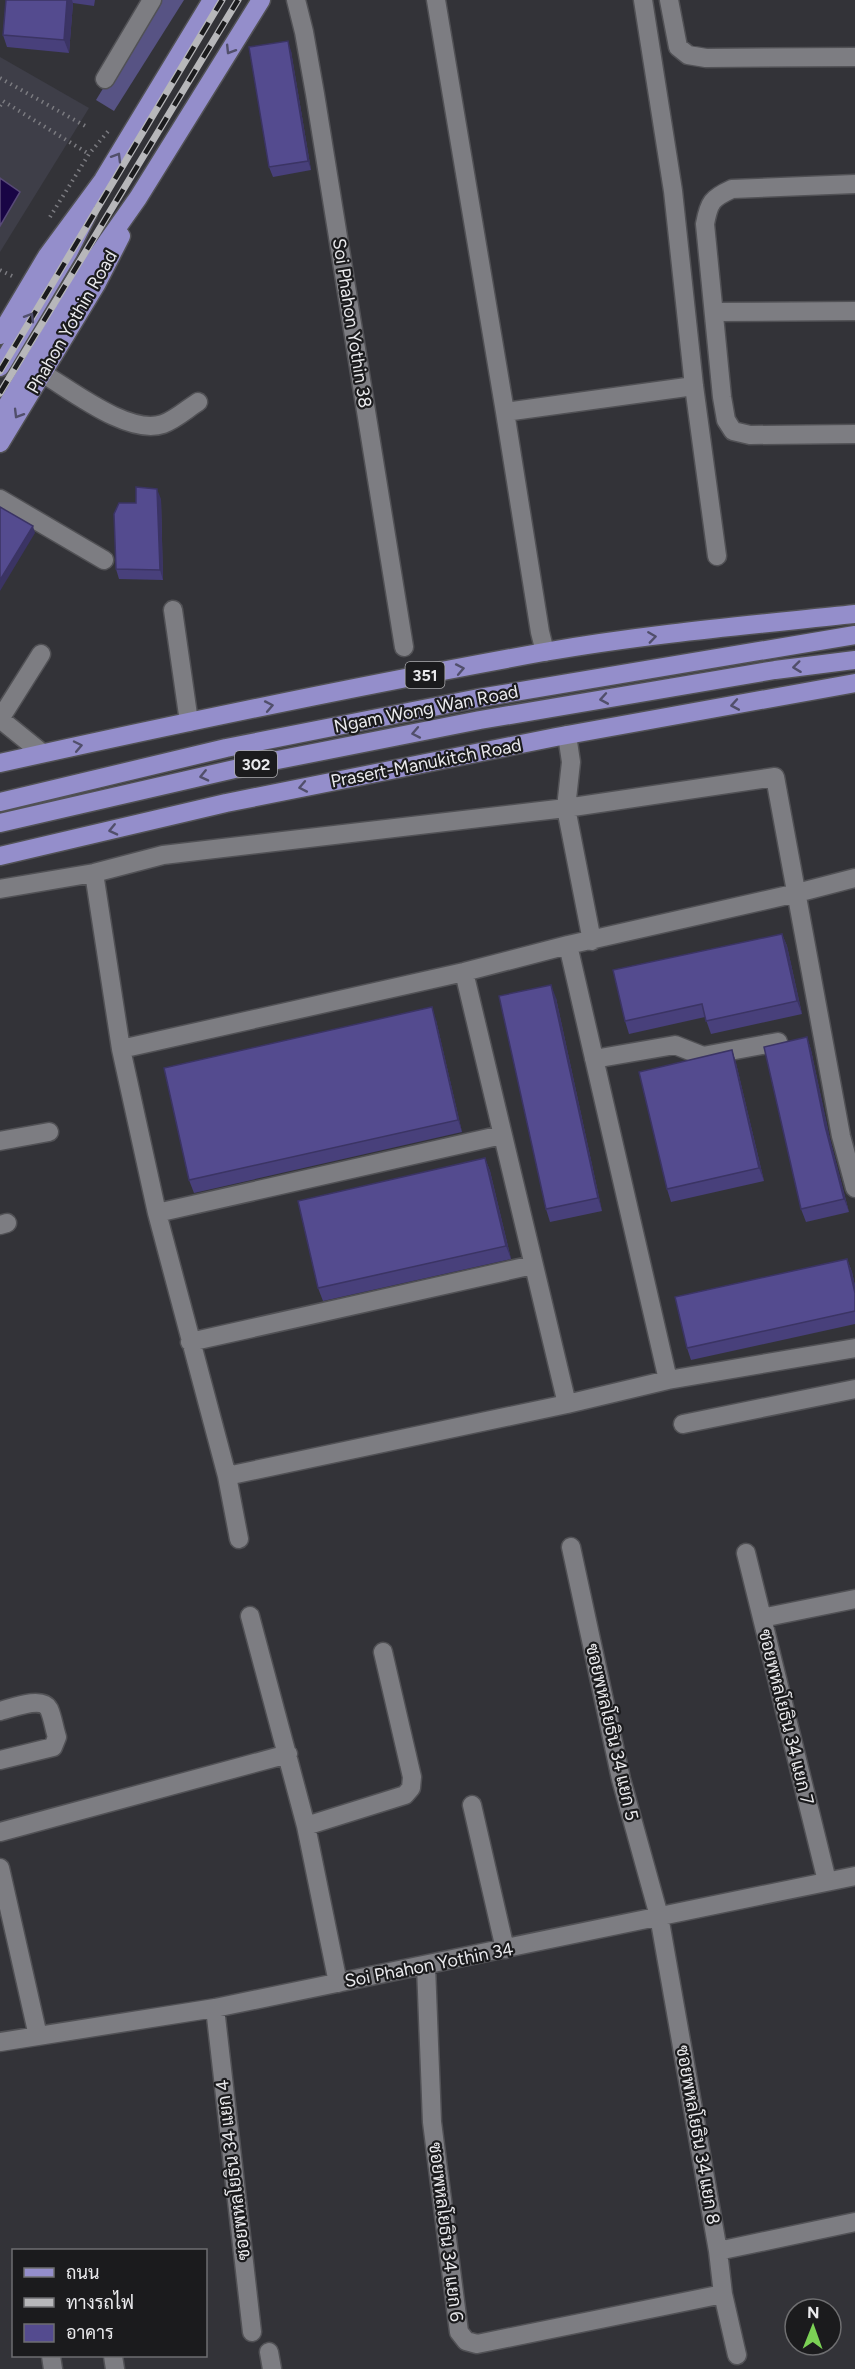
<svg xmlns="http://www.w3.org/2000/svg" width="855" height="2369" font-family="Figtree,Sarabun,sans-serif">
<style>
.built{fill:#3e3e48}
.green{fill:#575384}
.water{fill:#190545;stroke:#584a77;stroke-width:1.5}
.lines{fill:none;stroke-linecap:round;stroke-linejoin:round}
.minor-casing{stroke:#515155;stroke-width:21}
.major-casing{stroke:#515155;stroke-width:21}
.path{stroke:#7b7b80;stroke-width:4;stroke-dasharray:1.5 4.5;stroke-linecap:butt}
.minor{stroke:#7d7d82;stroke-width:18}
.major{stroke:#948ecb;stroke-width:18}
.rail-casing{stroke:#b7b7ba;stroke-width:7}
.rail{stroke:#1b1b1d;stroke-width:4.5;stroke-dasharray:14;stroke-linecap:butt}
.wall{fill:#48407b}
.shaded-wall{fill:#3b3464}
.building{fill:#544b8f;stroke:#3b3464;stroke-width:1.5}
.oneway{stroke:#514f6b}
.labels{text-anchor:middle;stroke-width:4.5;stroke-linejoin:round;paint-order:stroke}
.shield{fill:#1b1b1d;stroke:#acacaf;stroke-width:1.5}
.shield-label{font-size:16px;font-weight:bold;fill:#eaeaed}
.street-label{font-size:18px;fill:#eaeaed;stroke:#1b1b1d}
</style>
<rect width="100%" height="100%" fill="#333338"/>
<path class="built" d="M0 57 89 108 0 252Z"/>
<path class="green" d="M157 0H184L114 111 96 100Z"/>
<path class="water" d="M0 178 20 192 0 226Z"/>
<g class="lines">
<defs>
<path id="minor" d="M296 0 304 32 315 94 404 647
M436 0 505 412
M643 0 673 191 694 386 717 556
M669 0 678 47 688 55 706 58 855 57
M105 79 152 0
M855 184 732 189C712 198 709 202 705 224L722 397 726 420 733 431 750 435 855 434
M715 312 855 311
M42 373C71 390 129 436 163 424 175 420 187 409 198 402
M0 499 104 560
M173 610 189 722
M545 652 540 632 505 412 694 386
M0 719 41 654
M0 719 42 753
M567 735 571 762 566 808 592 941
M94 873 121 1049 157 1213 227 1476 239 1539
M0 889 94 873 163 855 566 808 775 777 841 1136 855 1188
M568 945 668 1380
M464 972 567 1404
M121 1049 464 972 568 945 797 893 855 878
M594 1059 675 1045 703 1056 778 1042
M0 1141 49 1132
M157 1213 502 1135
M0 1225 7 1223
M190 1342 533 1265
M683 1424 855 1389
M227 1476 567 1404 668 1380 855 1348
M571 1547 621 1779 659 1916 718 2251 723 2294 737 2355
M746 1553 827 1881
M250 1616 306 1826 338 1983
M762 1618 855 1599
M0 1711C12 1708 42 1696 49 1709 53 1718 54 1728 57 1737L53 1747 0 1760
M472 1805 505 1949
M306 1826 405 1795 411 1788 412 1777 383 1652
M0 1832 288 1754
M0 1868 38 2036
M426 1966 432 2122 459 2332 466 2341 477 2344 723 2294
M215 2008 252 2332
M0 2042 215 2008 855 1876
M718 2251 855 2222
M269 2352 272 2369
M51 2356 53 2369
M113 2356 115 2369"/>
<path id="major" d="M0 335 47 256 103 180 212 0
M0 367 68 253 88 213
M0 417 93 262 138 198 261 0
M0 443 97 283 121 236
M0 763C180 723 362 685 544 652 646 634 751 625 855 614
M0 802 226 748 479 698 855 635
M0 823 252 765 480 720 775 670 855 660
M0 856 226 803 556 737 855 683"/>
</defs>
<use href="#minor" class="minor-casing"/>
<use href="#major" class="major-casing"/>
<path class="path" d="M0 78 87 127
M0 106 3 101 89 154
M50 217 89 154 110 129
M0 270 14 277"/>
<use href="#minor" class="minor"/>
<use href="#major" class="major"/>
<defs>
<path id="rail" d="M0 371 222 0
M0 393 238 0"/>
</defs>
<use href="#rail" class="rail-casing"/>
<use href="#rail" class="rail"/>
</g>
<path class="wall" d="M6 0H95L94 6 73 3 69 53 7 47 3 35Z
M291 51 311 170 273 177 269 167Z
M161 499 163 580 119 579 116 569 136 503Z
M782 934 787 946 802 1014 711 1034 705 1017 629 1034 625 1021Z
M556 998 602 1211 550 1222 546 1209Z
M436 1020 462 1132 194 1193 189 1180Z
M807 1037 811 1050 830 1139 849 1212 806 1222 801 1209Z
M732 1050 736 1063 764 1181 671 1202 667 1189Z
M485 1158 490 1171 511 1259 323 1301 318 1288Z
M847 1259 852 1272 855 1286V1324L691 1360 687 1348Z"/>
<path class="shaded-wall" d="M67 0H72L73 3 69 53 64 40Z
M288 41 291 51 311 170 308 161Z
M157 489 161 499 163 580 160 570Z
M33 526 35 533 0 591V580Z
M782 934 787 946 802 1014 797 1001Z
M551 985 556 998 602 1211 598 1198Z
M432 1007 436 1020 462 1132 458 1120Z
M807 1037 811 1050 830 1139 849 1212 844 1199 825 1126Z
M732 1050 736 1063 764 1181 759 1168Z
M485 1158 490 1171 511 1259 506 1246Z
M847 1259 852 1272 855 1286V1293Z"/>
<path class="building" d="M6 0H67L64 40 3 35Z
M288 41 308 161 269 167 249 47Z
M136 487 157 489 160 570 116 569 114 514 119 503H136Z
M0 507 33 526 0 580Z
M782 934 797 1001 706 1021 702 1004 625 1021 613 970Z
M551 985 598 1198 546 1209 499 996Z
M432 1007 458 1120 189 1180 164 1068Z
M807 1037 825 1126 844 1199 801 1209 764 1047Z
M732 1050 759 1168 667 1189 639 1072Z
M485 1158 506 1246 318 1288 298 1201Z
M847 1259 855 1293V1311L687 1348 675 1297Z"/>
<defs><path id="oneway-chevron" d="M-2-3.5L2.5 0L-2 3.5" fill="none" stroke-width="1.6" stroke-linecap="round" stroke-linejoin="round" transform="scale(1.5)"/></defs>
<g class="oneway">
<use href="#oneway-chevron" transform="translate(230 50) rotate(122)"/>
<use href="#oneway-chevron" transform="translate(117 157) rotate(-59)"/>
<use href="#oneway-chevron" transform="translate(30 317) rotate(-59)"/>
<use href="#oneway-chevron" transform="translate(18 414) rotate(121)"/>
<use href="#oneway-chevron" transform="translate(652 637) rotate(-8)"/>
<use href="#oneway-chevron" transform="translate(797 667) rotate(173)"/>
<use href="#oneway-chevron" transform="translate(460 669) rotate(-11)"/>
<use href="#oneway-chevron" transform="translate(604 699) rotate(170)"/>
<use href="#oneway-chevron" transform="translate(735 705) rotate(170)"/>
<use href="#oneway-chevron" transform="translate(269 706) rotate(-11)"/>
<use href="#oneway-chevron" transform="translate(416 733) rotate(169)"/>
<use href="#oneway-chevron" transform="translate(78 746) rotate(-12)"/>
<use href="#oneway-chevron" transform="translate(204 776) rotate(167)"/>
<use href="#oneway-chevron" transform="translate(303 787) rotate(169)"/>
<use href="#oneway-chevron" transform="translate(113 830) rotate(167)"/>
</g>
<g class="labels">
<g class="shield">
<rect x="405.5" y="662" width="39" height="26" rx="4.5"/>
<rect x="235" y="751" width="42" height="26" rx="4.5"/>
</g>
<g class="shield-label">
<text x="425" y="681">351</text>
<text x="256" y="770">302</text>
</g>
<g class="street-label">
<text transform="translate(72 322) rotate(-60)" y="6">Phahon Yothin Road</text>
<text transform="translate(352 323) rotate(81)" y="6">Soi Phahon Yothin 38</text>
<text transform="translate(426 709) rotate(-11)" y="6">Ngam Wong Wan Road</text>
<text transform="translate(426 763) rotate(-11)" y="6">Prasert-Manukitch Road</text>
<text transform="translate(786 1717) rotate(76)" y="6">ซอยพหลโยธิน 34 แยก 7</text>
<text transform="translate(612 1732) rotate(77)" y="6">ซอยพหลโยธิน 34 แยก 5</text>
<text transform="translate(429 1965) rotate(-11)" y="6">Soi Phahon Yothin 34</text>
<text transform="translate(698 2135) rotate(80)" y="6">ซอยพหลโยธิน 34 แยก 8</text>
<text transform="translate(233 2170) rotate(-97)" y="6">ซอยพหลโยธิน 34 แยก 4</text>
<text transform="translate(446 2232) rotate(83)" y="6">ซอยพหลโยธิน 34 แยก 6</text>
</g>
</g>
<rect x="12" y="2249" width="195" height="108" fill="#1b1b1d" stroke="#6e6e70" stroke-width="1.5"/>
<rect x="24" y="2268" width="30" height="9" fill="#948ecb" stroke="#6e6e70" stroke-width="1.5"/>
<text x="66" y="2279" font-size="18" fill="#eaeaed">ถนน</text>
<rect x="24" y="2298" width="30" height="9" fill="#b7b7ba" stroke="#6e6e70" stroke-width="1.5"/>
<text x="66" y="2309" font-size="18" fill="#eaeaed">ทางรถไฟ</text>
<rect x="24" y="2324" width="30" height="18" fill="#544b8f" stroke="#6e6e70" stroke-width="1.5"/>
<text x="66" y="2339" font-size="18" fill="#eaeaed">อาคาร</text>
<g transform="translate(813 2327) rotate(1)"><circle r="28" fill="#1b1b1d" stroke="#6e6e70" stroke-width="1.5"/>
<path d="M0-4.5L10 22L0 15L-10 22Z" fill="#7bd155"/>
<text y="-9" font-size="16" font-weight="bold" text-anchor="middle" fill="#eaeaed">N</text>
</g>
</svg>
